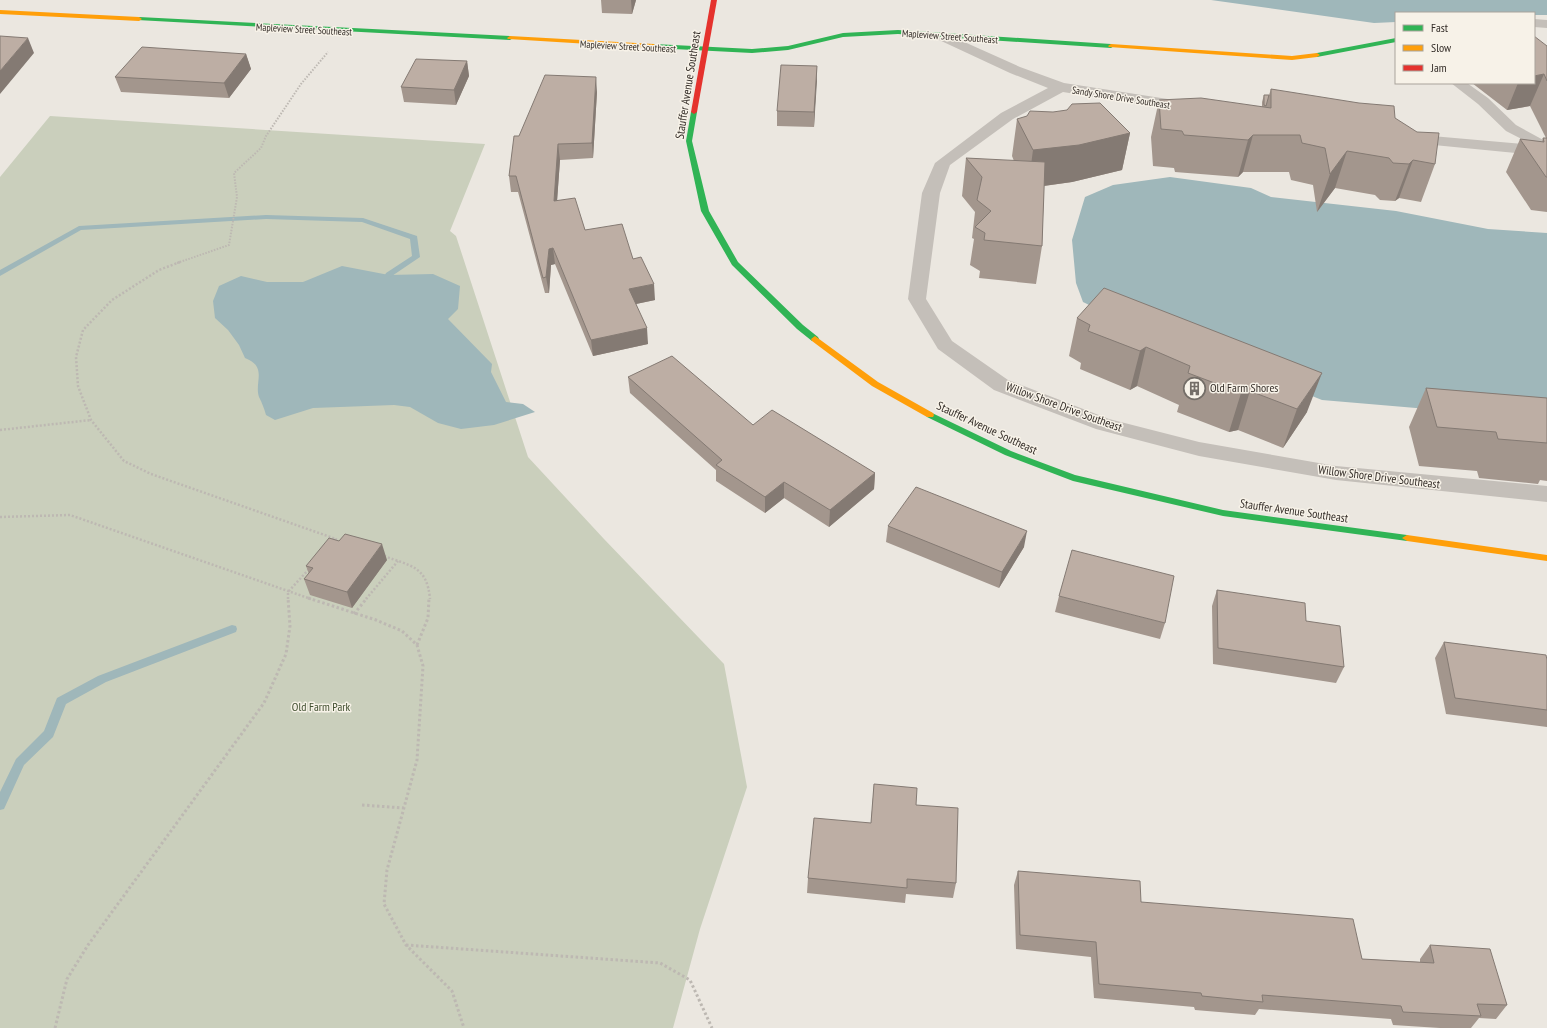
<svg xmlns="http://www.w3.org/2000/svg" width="1547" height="1028" font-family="'PT Sans Narrow',sans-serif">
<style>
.green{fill:#cacfbc}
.water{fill:#9fb7ba}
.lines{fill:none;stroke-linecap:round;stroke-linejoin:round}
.stream{fill:#9fb7ba;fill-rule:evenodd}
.path-far2{stroke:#bdb8b2;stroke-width:2;stroke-dasharray:1.5 1.5;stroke-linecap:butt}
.path-far1{stroke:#bdb8b2;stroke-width:2.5;stroke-dasharray:2 2;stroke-linecap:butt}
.path{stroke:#bdb8b2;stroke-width:3;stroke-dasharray:2.5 2.5;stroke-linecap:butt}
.lane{fill:#c4bfb9;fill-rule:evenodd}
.street{fill:#c4bfb9;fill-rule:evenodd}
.fast{fill:#30b455;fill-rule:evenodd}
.slow{fill:#ff9f0a;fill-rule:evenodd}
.jam{fill:#e5322d;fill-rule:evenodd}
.wall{fill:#a3968d}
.shaded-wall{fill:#847a73}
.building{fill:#bdaea4;stroke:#847a73}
.labels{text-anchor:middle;stroke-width:3;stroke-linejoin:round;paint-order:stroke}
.far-street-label{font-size:10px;fill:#342d28;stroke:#f7f2e8}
.street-label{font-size:12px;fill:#342d28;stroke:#f7f2e8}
.poi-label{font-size:12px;fill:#342d28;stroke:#f7f2e8;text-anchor:start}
.park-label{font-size:12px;fill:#404f2f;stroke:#f7f2e8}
</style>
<rect width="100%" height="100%" fill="#ebe7e0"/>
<path class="green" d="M50 116 485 144 450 231 456 236 528 457 604 539 724 664 747 787 700 929 673 1028H0V177Z"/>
<path class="water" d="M1211 0H1547V15H1534V13H1396V22L1374 23Z
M1170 177 1251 188 1271 197 1396 211 1488 229 1547 233V422L1510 416 1322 400 1118 319 1083 302 1076 283 1072 240 1085 197 1113 185Z
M342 266 389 275 433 274 460 286 458 309 448 319 492 364 491 372 506 402 523 404 535 412 494 425 461 429 438 423 410 407 394 405 313 408 275 420 266 415C264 408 262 403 259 397 254 382 268 367 245 358L239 345 228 330 215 318 213 301 219 286 241 276 267 282H303Z"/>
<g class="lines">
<path class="stream" d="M266 215 363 218 417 236 420 257 389 278 385 275 386 273 412 256 410 239 362 222 266 219 81 230 0 276V270L79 226Z
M232 625 236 626 237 629 236 632 106 682 66 704 53 737 24 765 4 809 0 810V792L16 759 44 731 57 698 98 676Z"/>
<path class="path-far2" d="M177 263 229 245 237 197 234 173 261 148 266 136 301 84 328 52"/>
<path class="path-far1" d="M180 262 159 270 112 300 83 330 76 357 78 386 91 420 124 461 151 474 336 539 334 541
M0 430 91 420
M0 517 70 515 311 599
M384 556C411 566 427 566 430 599
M288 599V592L309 569
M366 599 398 561"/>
<path class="path" d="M308 598 376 620 402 631 417 645 423 666 417 760 387 870 384 904 406 945 452 991 464 1028
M354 614 367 598
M417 645 428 618 429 598
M362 805 404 808
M406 945 660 963 690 980 712 1028
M55 1028 67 979 88 945 264 703 286 654 290 626 288 598"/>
<path class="lane" d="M1451 83H1467L1488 98 1516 125 1547 142V152L1506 131 1478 104Z"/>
<path class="street" d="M1534 19 1547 20V28L1534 27Z
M942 32 1020 67 1064 83 1187 102 1193 104 1195 107 1193 110 1187 112 1063 92 1013 119 950 165 940 193 926 299 952 341 1008 380 1109 419 1199 442 1336 466 1547 486V502L1336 480 1199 456 1096 429 994 390 938 349 908 299 922 193 935 163 1001 113 1048 88 1010 73 937 39 935 36 937 33Z
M1409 134 1547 146V156L1403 142 1401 139 1403 136Z"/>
<path class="fast" d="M139 17 510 36 513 38 510 40 137 20 136 19Z
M898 30 1111 44 1114 46 1111 48 898 34 843 37 788 50 752 53 654 48 651 46 654 44 752 49 788 46 843 33Z
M1396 38V42L1317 57 1314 55 1317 53Z
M694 110 697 112 692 141 709 211 738 262 803 325 818 337 819 339 818 341H812L797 329 732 265 701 211 686 141 691 112Z
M930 412 1011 451 1075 475 1223 510 1407 535 1412 538 1407 541 1223 516 1073 481 1005 455 927 417 926 415 927 413Z"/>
<path class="slow" d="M0 10 139 17 142 19 139 21 0 14Z
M510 36 654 44 657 46 654 48 508 39 507 38Z
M1111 44 1292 56 1317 53 1320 55 1317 57 1292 60 1109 47 1108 46Z
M815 336 878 382 933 413 934 415 933 417H927L872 386 812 341 811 339Z
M1407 535 1547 555V561L1407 541 1402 538Z"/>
<path class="jam" d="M711 0H717L697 112 694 114 691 112Z"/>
</g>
<path class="wall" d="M601 0H636L632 14 602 13Z
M1547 46V212L1531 210 1506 172 1520 139 1542 142 1543 138H1546L1530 106 1507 110 1472 83H1534Z
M246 54 251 69 229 98 121 92 115 77Z
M467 61 469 76 456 105 404 102 401 87Z
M817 66 814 127 777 126V111Z
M1271 89 1395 118 1435 164 1421 202 1399 198 1395 201 1380 200 1375 195 1335 188 1317 212 1313 185 1291 180 1289 172H1243L1238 177 1175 172 1174 168 1153 166 1151 137 1159 100 1262 107V102L1264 95H1269Z
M597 92 593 158 560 160 557 200 585 230 633 259 655 300 636 304 648 344 593 356 555 264 551 265 549 293H545L518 192H511L509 176Z
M1017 119 1130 133 1122 170 1072 182 1044 186 1042 246 1036 284 979 278 980 271 970 265 974 239 972 238 975 212 962 196 966 158 1014 161 1012 156Z
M1077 318 1307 412 1283 448 1238 430 1229 432 1177 412 1179 405 1137 386 1130 390 1080 369 1081 363 1069 356Z
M628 377 753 425 875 473 874 489 829 527 784 498 765 513 716 481V470L630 393Z
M1426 388 1547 398V481L1540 480 1538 484 1479 478 1477 471 1419 466 1409 427Z
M888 526 1024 547 999 588 886 542Z
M387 560 352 608 310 595 304 579 309 574 306 566Z
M1217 590 1306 621 1344 667 1336 683 1213 664 1212 606Z
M1059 596 1165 623 1160 639 1055 612Z
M1444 642 1547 660V727L1446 714 1435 658Z
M874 784 916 805 956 883 953 898 906 894 905 903 807 893 808 878 871 823Z
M1018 871 1362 959 1420 962V959L1430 945 1507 1005 1496 1019 1479 1018 1471 1028H1440L1393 1025 1391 1019 1259 1009 1255 1015 1195 1010 1194 1007 1094 998 1091 957 1016 949 1014 885Z"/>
<path class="shaded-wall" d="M631 0H636L632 14Z
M28 38 34 53 0 94V71Z
M246 54 251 69 229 98 224 83Z
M467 61 469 76 456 105 454 90Z
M817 66V81L814 127V112Z
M1544 74 1530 106 1507 110 1518 83H1534V76Z
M596 77 597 92 593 158 592 143Z
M1130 133 1122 170 1072 182 1028 188 1033 150Z
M1253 135 1243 172 1238 177 1248 140Z
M558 144 560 160 556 216 554 201Z
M1347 151 1335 188 1317 212 1330 174Z
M1413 160 1399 198 1395 201 1409 164Z
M553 248 555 264 551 265 549 293 546 277 549 249Z
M654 284 655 300 631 305 629 289Z
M647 328 648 344 593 356 591 340Z
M1146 347 1137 386 1130 390 1140 351Z
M1322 373 1307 412 1283 448 1297 409Z
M1250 391 1238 430 1229 432 1241 393Z
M875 473 874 489 829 527 830 510Z
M784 482V498L765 513V497Z
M1027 531 1024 547 999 588 1002 572Z
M382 544 387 560 352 608 347 592Z"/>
<path class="building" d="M0 36 28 38 0 71Z
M1534 36 1547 46V81L1544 74 1534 76Z
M142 47 246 54 224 83 115 77Z
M416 59 467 61 454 90 401 87Z
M781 65 817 66 814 112 777 111Z
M545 75 596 77 592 143 558 144 554 201 575 198 585 230 622 224 633 259 641 257 654 284 629 289 647 328 591 340 553 248 549 249 546 277 543 278 516 176H509L514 136H519Z
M1271 89 1359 103 1394 106 1395 118 1417 132 1439 133 1435 164 1413 160 1409 164 1393 163 1389 158 1347 151 1330 174 1325 148 1302 143 1300 135H1253L1248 140 1184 135 1182 131 1161 129 1159 100 1201 98 1271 108Z
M1264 95H1269L1266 106 1264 105Z
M1100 103 1130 133 1079 145 1033 150 1017 119 1027 116 1030 111 1053 112 1067 110 1072 104Z
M1543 138H1547V177H1546L1520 139 1544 142Z
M966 158 1045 162 1042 246 984 240 985 233 975 227 991 211 977 200 982 177Z
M1104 288 1322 373 1297 409 1250 391 1241 393 1188 373 1190 366 1146 347 1140 351 1088 331 1090 325 1077 318Z
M672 356 753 425 772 410 875 473 830 510 784 482 765 497 716 465 722 460 628 377Z
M1426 388 1547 398V443L1498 439 1496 432 1437 427Z
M916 487 1027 531 1002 572 888 526Z
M345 534 382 544 347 592 304 579 313 568 306 566 329 538 339 541Z
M1072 550 1174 576 1165 623 1059 596Z
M1217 590 1305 603 1306 621 1340 626 1344 667 1218 648Z
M1444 642 1546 655 1547 660V710L1455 698Z
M874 784 917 788 916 805 958 808 956 883 907 879V888L808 878 814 818 871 823Z
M1018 871 1140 881 1141 902 1353 919 1362 959 1434 963 1430 945 1490 949 1507 1005 1477 1004 1481 1016 1403 1012 1401 1006 1262 995 1263 1002 1202 996 1201 993 1099 984 1096 942 1020 935Z"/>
<defs>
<symbol id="building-ring" viewBox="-11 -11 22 22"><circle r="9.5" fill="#f7f2e8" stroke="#746e68" stroke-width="1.5"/><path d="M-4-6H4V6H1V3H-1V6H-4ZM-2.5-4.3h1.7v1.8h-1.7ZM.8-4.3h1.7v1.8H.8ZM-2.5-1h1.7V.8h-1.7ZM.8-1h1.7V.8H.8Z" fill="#746e68"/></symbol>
</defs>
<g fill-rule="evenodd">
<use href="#building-ring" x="1182" y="376" width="25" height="25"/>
</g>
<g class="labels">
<g class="far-street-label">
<text transform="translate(304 29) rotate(3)" y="4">Mapleview Street Southeast</text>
<text transform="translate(950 36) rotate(4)" y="4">Mapleview Street Southeast</text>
<text transform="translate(628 46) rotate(3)" y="4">Mapleview Street Southeast</text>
<text transform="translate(1121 97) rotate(9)" y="4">Sandy Shore Drive Southeast</text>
</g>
<g class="street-label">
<text transform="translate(688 85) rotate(-81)" y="4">Stauffer Avenue Southeast</text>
<text transform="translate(1064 407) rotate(20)" y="4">Willow Shore Drive Southeast</text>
<text transform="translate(987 428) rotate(25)" y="4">Stauffer Avenue Southeast</text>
<text transform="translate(1379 477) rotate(7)" y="4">Willow Shore Drive Southeast</text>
<text transform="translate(1294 511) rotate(8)" y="4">Stauffer Avenue Southeast</text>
</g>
<g class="poi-label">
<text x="1210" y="392">Old Farm Shores</text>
</g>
<g class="park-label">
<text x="321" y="711">Old Farm Park</text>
</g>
</g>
<rect x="1395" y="12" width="140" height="72" fill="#f7f2e8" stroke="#a9a39b"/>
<rect x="1403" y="25" width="20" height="6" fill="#30b455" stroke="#a9a39b"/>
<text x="1431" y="32" font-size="12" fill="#342d28">Fast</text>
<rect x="1403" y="45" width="20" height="6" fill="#ff9f0a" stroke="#a9a39b"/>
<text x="1431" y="52" font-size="12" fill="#342d28">Slow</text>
<rect x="1403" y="65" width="20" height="6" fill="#e5322d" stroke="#a9a39b"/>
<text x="1431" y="72" font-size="12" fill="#342d28">Jam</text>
</svg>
